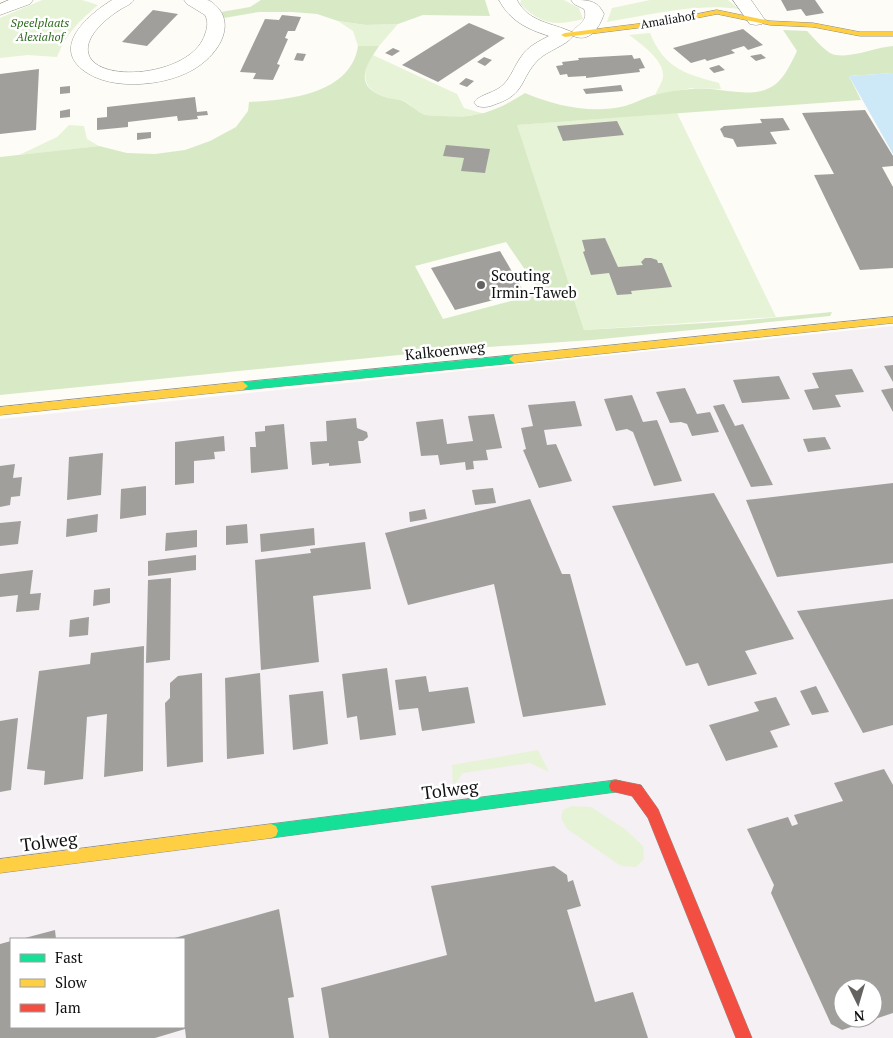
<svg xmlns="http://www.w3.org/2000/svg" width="893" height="1038" font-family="'PT Serif',serif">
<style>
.industrial{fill:#f5f0f3;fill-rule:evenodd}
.green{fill:#e7f3d7}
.forest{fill:#d8eac5;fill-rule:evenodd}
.water{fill:#cde8f7}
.building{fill:#a19f9c;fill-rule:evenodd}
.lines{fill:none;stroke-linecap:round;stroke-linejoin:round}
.street-casing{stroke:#979795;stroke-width:1}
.fast-casing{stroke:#8e8d8b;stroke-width:1}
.slow-casing{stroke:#8e8d8b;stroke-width:1}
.jam-casing{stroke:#8e8d8b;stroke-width:1}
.street{fill:#fffffe;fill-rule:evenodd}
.fast{fill:#16e098;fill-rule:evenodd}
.slow{fill:#ffcf43;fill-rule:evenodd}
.jam{fill:#f24e42;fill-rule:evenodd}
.poi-dot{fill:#646362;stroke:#fff;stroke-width:2}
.labels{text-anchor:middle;stroke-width:5;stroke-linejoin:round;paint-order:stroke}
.far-street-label{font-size:12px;fill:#111;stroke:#fff}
.far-park-label{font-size:12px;font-style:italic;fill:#2f6b1f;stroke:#fff}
.poi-label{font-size:15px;fill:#111;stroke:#fff;text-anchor:start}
.street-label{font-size:15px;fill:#111;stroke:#fff}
.near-street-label{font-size:18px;fill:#111;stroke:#fff}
</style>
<rect width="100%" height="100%" fill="#fdfcf7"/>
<path class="industrial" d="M893 326V1038H0V419ZM11 939H184V1027H11ZM843 988H873V1018H843Z"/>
<path class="green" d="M42 0H82L98 5C78 22 67 33 57 57L28 55 0 58V18Z
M521 0H564L579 8 583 19C555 26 542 25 520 4Z
M650 0H728L739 9C694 3 651 15 607 22L612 8Z
M338 21 366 25 398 24 379 46H358L353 31Z
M650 33C664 68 685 74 719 83L721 89 692 88 655 95C657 90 660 86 662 81 669 63 641 44 629 35Z
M373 55 457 94 464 108 485 114C468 116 438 120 423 114 416 112 411 104 404 101 399 99 393 99 388 98 364 91 359 76 373 55Z
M677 113 776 317 584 330 516 125Z
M69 125 84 126 87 139 99 146 19 155 57 137Z
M538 750 549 772 530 763 463 773 453 787 452 765Z
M572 806 591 807 625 829 643 846 644 859 636 867 621 866 567 829 561 818 563 810Z"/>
<path class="forest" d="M261 0H485L490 16 423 15 398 24 366 25 338 21 317 14 292 12H259L224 18 221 12 250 7Z
M783 30 807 31C813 37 822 48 830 53 846 61 875 47 893 46V73L849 76 861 100 517 125 584 330 739 321 832 312 830 316 592 340 459 349 0 395V157L99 146 127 153 155 154 185 150 210 141 236 127 248 111 249 102C288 100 351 94 358 46H379C364 68 353 87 388 98 393 99 399 99 403 101 410 104 416 111 423 114 428 116 436 116 442 116 476 119 497 111 525 93 556 106 591 114 625 106 635 103 644 98 654 95 665 92 679 90 691 89 715 86 746 98 767 89 783 83 790 65 797 51ZM506 242 541 293 443 319 415 266Z"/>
<path class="water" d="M893 73V154L849 76Z"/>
<path class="building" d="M781 0H815L824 13 806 16 801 9 787 11Z
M153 10 178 14 147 46 122 42Z
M282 15 301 17 295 31H288L285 38 288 39 277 64 280 65 273 80 253 79 256 73 240 72 265 19 279 20Z
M469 23 505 38 438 82 402 65Z
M743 29 763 45 748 50 744 46 731 50 735 53 707 61 705 59 691 63 673 48Z
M393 48 400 51 392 56 385 53Z
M297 53 306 54 303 61 294 60Z
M761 54 766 58 756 61 750 56Z
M632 55 634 59 640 58 645 68 639 69 640 72 586 78V76L568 77 567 74 560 75 556 66 563 65 562 62 579 60 578 58Z
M484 57 492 60 485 66 477 62Z
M719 65 725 70 714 73 709 68Z
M39 69 36 130 0 134V74Z
M466 78 474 81 467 87 459 84Z
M621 85 623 91 586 94 583 89Z
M70 86V93L60 94V87Z
M195 97 197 112 207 111 208 115 197 116 198 119 178 121 177 116 128 122V127L97 130V118L107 117V107Z
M70 109V117L60 118V111Z
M865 110 893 156V166L882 167 893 187V268L860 270 814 175 834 174 802 113Z
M783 118 790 130 770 132 777 144 737 147 733 139 724 137 720 129 724 126 762 123 760 119Z
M617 121 624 135 563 141 557 126Z
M151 132V138L137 140V133Z
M446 145 490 149 485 173 461 171 464 158 443 156Z
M605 238 618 267 643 265 641 262 645 258H651L657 260 658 263H662L672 287 631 291 632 294 617 295 609 273 591 275 583 252 585 251 582 240Z
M500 251 524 292 455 310 431 268Z
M893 365V382L884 366Z
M852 369 864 392 835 395 841 407 813 410 804 390 819 388 812 373Z
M779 376 790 399 742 403 733 380Z
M685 388 697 414 710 412 719 432 692 436 687 424 681 422 670 423 656 392Z
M893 388V412L881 390Z
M632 395 643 422 657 420 682 481 654 486 633 432 627 429 616 431 604 399Z
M575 401 582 426 544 430 547 445 556 444 572 481 539 488 523 450 526 449 521 428 533 426 528 405Z
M724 404 735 426 743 424 773 485 751 487 713 406Z
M494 414 502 448 486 450 488 460 473 461 474 469 466 470 465 462 440 465 438 455 421 456 416 422 443 419 447 444 473 441 468 416Z
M356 418 357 428 367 432 368 437 363 441H358L361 463 329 466V463L312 465 310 442 327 441 326 421Z
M284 424 288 469 251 473 250 447H256L255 432 265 431V426Z
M224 436 225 451 214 452 215 459 194 461V483L175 485V442Z
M825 437 831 449 808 452 803 439Z
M103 453 101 495 67 500 69 457Z
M15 464 13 478 22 477 20 496 11 497 10 505 0 507V466Z
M893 483V563L777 577 746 500Z
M146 486V515L120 519 121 489Z
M493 488 496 503 475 505 472 490Z
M714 493 794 639 745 651 757 674 708 686 698 663 686 666 612 506Z
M530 499 562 574H570L606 705 523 717 494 584 408 605 385 533Z
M425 509 427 519 410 522 409 512Z
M98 514 97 532 66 537 67 519Z
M21 521 18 544 0 546V523Z
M247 524 248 543 226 545V526Z
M314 528 315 545 261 552 260 534Z
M197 530V547L165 551 166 533Z
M365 542 371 589 313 596 319 662 261 670 255 560 311 553 310 549Z
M196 555V570L148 576V561Z
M33 570 30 594 41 593 39 610 16 612 18 595 0 597V574Z
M171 578 170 660 146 663 148 580Z
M110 588V603L93 606 94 590Z
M893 599V725L863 733 797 611Z
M89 617 88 635 69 637 70 620Z
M144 646 143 771 104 777 107 714 87 717 83 779 44 785 45 771 27 769 39 671 90 664 91 653Z
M387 668 396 735 360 740 357 716 347 718 342 674Z
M202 673 203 762 167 767 165 703 170 698V683L178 676Z
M260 673 264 754 227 759 225 678Z
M426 676 429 692 468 687 475 723 422 731 418 708 399 710 395 680Z
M816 686 829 712 812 715 800 691Z
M323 691 328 744 293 750 289 695Z
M776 697 790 725 770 731 778 747 726 761 709 725 759 711 754 702Z
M18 718 11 790 0 792V721Z
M884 769 893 785V1013L842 1030 831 1024 771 893 774 885 747 829 788 817 792 826 798 824 794 815 843 801 834 783ZM843 988H873V1018H843Z
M554 866 567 875 568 882 573 880 581 906 567 910 595 1002 633 992 648 1038H329L321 988 447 955 431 886Z
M279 909 294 997 288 998 294 1038H186L185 1029 155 1038H0V944L11 941V1027H184V939H171Z
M55 930 56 939H21Z"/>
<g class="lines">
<defs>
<path id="street" d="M9 0H33L30 4 0 15V4Z
M112 0H134C130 5 126 6 121 9 110 16 94 28 89 42 75 85 186 81 204 37 207 29 209 23 205 15L187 4 184 0C191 0 201 0 207 0 212 1 216 6 219 9 233 27 219 50 204 62 178 85 119 92 89 74 48 50 86 16 112 0Z
M499 0H517C528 22 552 23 572 32 578 24 589 21 584 9L574 4 571 0C589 0 597 0 604 14 599 28 590 43 573 36 566 46 548 50 538 60 520 78 526 94 496 104 489 107 484 108 477 106L474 102C480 94 496 93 504 84 511 77 515 65 521 57 527 47 539 41 549 36 527 29 510 21 499 0Z
M733 0H751L765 20 762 24 756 25 750 24Z"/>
<path id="fast" d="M514 355 519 359 514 363 243 390 238 386 243 382Z
M616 780 621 781 623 786 621 791 616 792 271 838 266 836 264 831 266 826 271 824Z"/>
<path id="slow" d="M717 10 770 21 813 23 860 32H893V36H860L813 27 770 25 717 14 661 25 565 37 561 35 565 33 661 21Z
M893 317V323L514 363 509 359 514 355Z
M243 382 248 386 243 390 0 415V407Z
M271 824 276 826 278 831 276 836 271 838 0 873V859Z"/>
<path id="jam" d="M616 780 641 785 658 809 752 1038H736L648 818 632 796 611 791 609 786 611 781Z"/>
</defs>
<use href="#street" class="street-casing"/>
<use href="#fast" class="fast-casing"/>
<use href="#slow" class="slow-casing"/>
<use href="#jam" class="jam-casing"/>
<use href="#street" class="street"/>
<use href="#fast" class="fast"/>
<use href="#slow" class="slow"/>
<use href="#jam" class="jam"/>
</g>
<circle class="poi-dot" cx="481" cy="285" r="5"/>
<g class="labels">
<g class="far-street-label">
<text transform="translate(668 20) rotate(-10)" y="4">Amaliahof</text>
</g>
<g class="far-park-label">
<text x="40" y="27">Speelplaats<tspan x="40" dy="14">Alexiahof</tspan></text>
</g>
<g class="poi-label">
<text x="491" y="281">Scouting<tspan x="491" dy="17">Irmin-Taweb</tspan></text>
</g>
<g class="street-label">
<text transform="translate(445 351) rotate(-6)" y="5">Kalkoenweg</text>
</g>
<g class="near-street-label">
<text transform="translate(450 790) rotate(-7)" y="6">Tolweg</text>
<text transform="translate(49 842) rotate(-7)" y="6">Tolweg</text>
</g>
</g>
<rect x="10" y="938" width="175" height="90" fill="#ffffff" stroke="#a0a0a0"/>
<rect x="20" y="954" width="25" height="8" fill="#16e098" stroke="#a0a0a0"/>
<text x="55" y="963" font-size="15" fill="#111111">Fast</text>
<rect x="20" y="979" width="25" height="8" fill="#ffcf43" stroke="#a0a0a0"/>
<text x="55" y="988" font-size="15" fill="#111111">Slow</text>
<rect x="20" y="1004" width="25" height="8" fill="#f24e42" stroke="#a0a0a0"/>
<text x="55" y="1013" font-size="15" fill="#111111">Jam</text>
<g transform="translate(858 1003) rotate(175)"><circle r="24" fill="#ffffff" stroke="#a0a0a0"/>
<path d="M0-4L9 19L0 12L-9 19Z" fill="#646362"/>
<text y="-8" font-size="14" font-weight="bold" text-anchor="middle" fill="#111111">N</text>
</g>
</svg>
